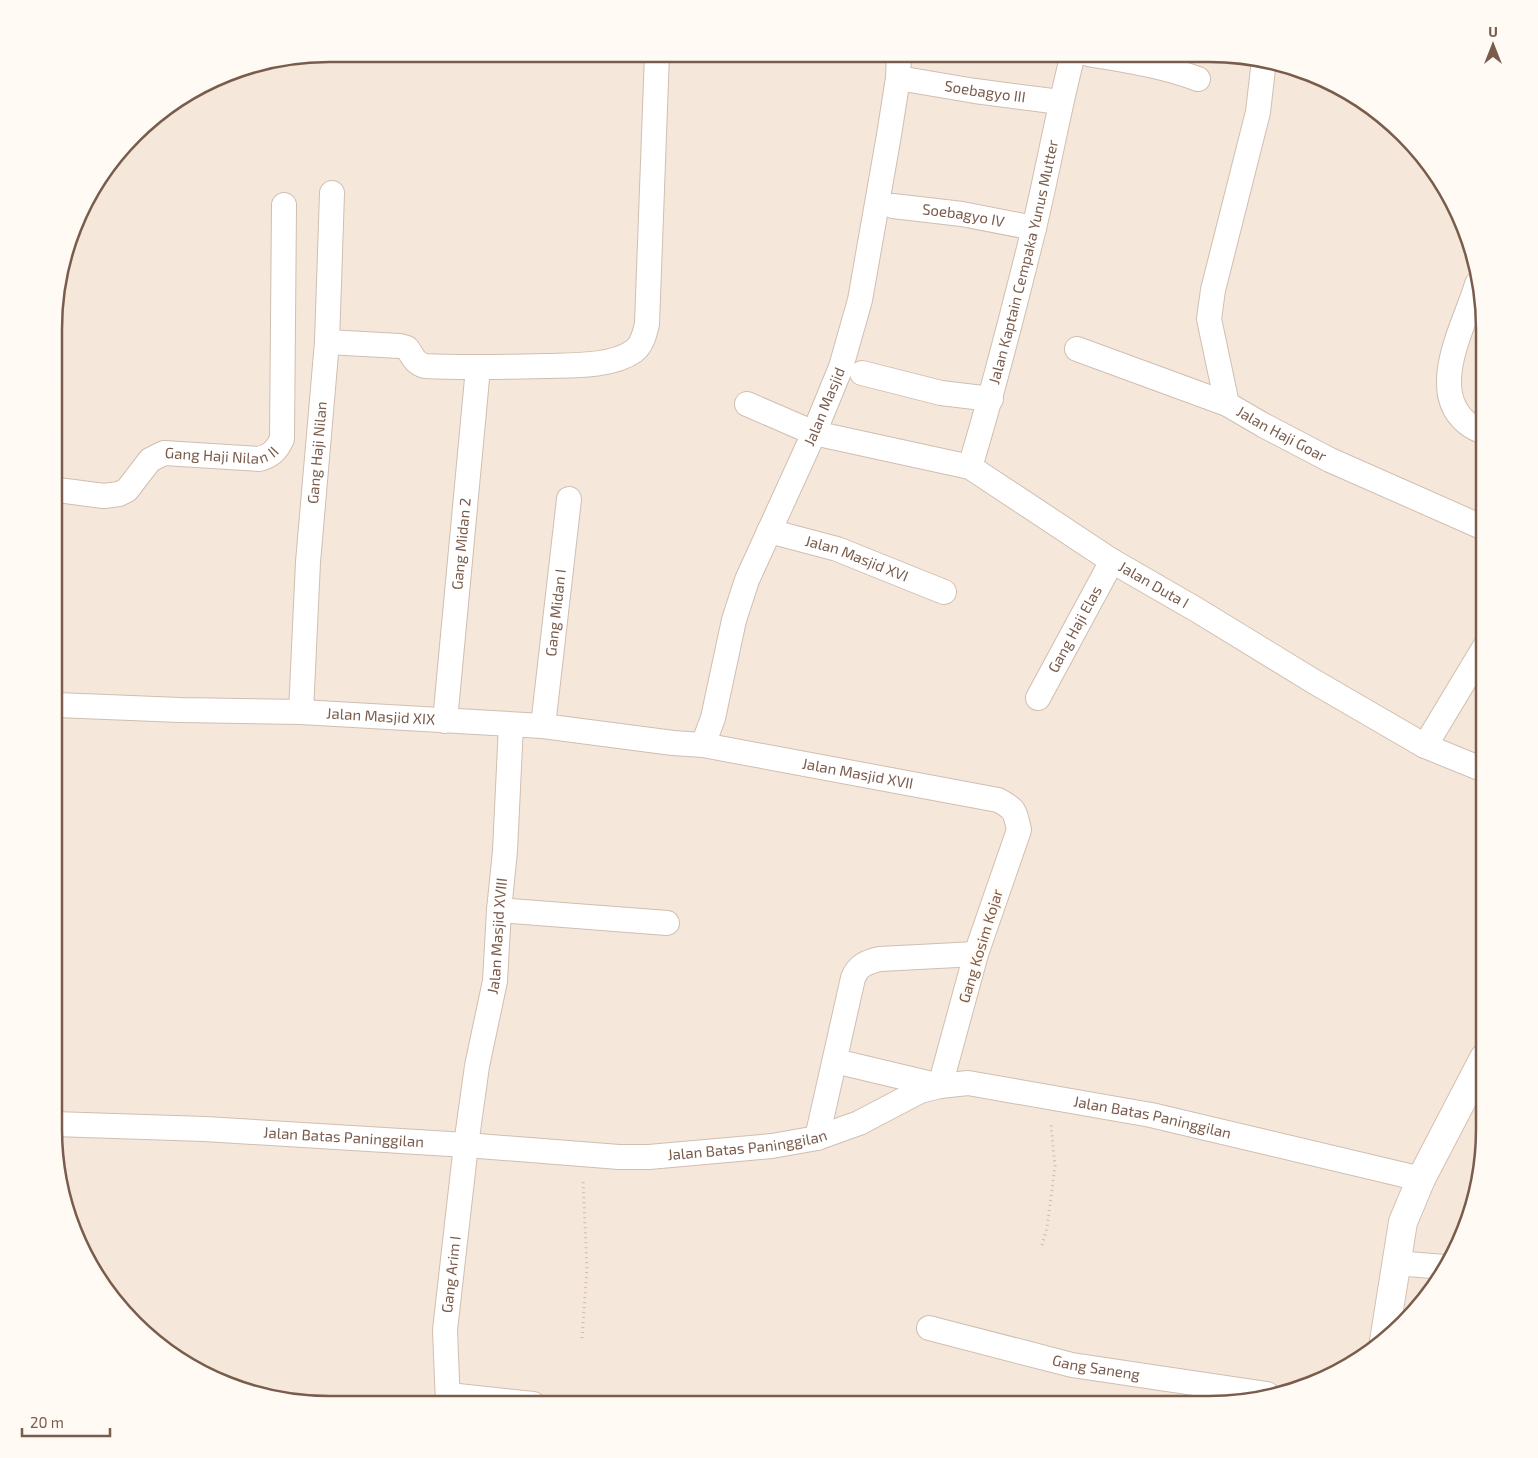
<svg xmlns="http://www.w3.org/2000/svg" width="1538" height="1458" font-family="'Exo 2',sans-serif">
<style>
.residential{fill:#f5e8da}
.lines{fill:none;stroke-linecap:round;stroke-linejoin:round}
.minor-casing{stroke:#d1beb0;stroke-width:26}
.secondary-casing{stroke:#d6c0b0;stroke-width:30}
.path{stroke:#d9b8a5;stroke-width:3;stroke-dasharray:1 4;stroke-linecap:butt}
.minor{stroke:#fff;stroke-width:24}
.secondary{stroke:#fff;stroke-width:28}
.labels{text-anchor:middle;stroke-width:4.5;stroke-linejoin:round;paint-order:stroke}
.street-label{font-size:15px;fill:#7a5c4d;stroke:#fffaf3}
.rim{fill:none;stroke:#7a5c4d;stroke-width:2.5}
</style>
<rect width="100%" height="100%" fill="#fdf6ec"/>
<path class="residential" d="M329 54H1227L1280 63 1346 91 1427 161 1463 224 1484 311V1147L1456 1251 1416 1310 1377 1347 1314 1383 1227 1404H311L207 1376 148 1336 111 1297 75 1234 54 1147 59 276 91 191 148 122 240 68Z"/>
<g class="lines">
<defs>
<g id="minor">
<path d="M1088 54C1125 60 1163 66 1198 79"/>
<path id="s1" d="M910 80 975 91 1060 102"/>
<path id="s2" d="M893 206 962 214 1034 228"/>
<path d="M1477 284C1466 323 1426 390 1467 423 1472 427 1478 430 1484 432"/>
<path d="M327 342 400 346 407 348C413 356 414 363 425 366 465 368 504 367 544 366 571 365 612 367 634 351 642 345 645 333 647 324L657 54"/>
<path id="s3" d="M1077 349 1227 404 1263 425 1330 460 1484 528"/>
<path d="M862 373 941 393 991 399"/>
<path id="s4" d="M747 404 814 433 970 467 1112 561 1197 610 1313 681 1425 746 1484 770"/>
<path d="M1227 404 1209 319 1213 290 1258 112 1264 60"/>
<path id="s5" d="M970 467C994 388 1014 309 1034 228 1048 170 1058 112 1073 54"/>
<path id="s6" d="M58 490 104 496 119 494 127 490 150 460 164 453 259 459C271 456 277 450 282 439L284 205"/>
<path id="s7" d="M769 531 837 549 944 592"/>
<path id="s8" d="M1038 698 1112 561"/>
<path id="s9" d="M57 705 180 710 301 712 543 726 673 743 703 745 998 800C1015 809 1015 811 1019 830L976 954 940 1086"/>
<path id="s10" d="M301 712 308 562 327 342 332 193"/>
<path id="s11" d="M445 721 478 368"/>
<path id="s12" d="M543 726 569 499"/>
<path id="s13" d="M703 745 713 718 734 620 747 580 814 433 841 367 860 300 889 135 898 78 899 54"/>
<path d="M1425 746 1484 648"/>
<path d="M499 910 667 923"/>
<path d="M835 1061 940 1086"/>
<path id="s14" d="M54 1124 205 1129 466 1145 619 1157H649L772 1146 817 1138 859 1123 920 1091 940 1086 968 1083 1151 1115 1421 1179"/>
<path d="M817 1138 853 978C858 965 867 962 880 959L976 954"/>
<path d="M1395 1263 1445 1267"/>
<path id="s15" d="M929 1328 1072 1365 1267 1394"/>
<path d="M449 1395 533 1404"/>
<path id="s16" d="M448 1404 445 1330 466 1145 477 1066 495 981 499 910 505 851 511 725"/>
</g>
<path id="secondary" d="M1384 1341 1403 1222 1421 1179 1484 1058"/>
</defs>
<use href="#minor" class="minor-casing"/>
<use href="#secondary" class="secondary-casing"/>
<path class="path" d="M1042 1245 1047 1228 1055 1166 1051 1125
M582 1338 587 1269 583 1180"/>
<use href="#minor" class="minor"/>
<use href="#secondary" class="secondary"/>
</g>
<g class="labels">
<g class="street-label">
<text dy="5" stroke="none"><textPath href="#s1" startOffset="76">Soebagyo III</textPath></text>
<text dy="5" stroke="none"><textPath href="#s2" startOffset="71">Soebagyo IV</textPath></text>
<text dy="5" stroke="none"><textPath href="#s5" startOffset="212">Jalan Kaptain Cempaka Yunus Mutter</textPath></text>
<text dy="5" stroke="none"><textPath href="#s13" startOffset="361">Jalan Masjid</textPath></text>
<text dy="5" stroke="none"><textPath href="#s3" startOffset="222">Jalan Haji Goar</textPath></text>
<text dy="5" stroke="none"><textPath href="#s6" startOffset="182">Gang Haji Nilan II</textPath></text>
<text dy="5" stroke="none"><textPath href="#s10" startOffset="260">Gang Haji Nilan</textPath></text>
<text dy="5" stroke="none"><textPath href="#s11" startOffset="178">Gang Midan 2</textPath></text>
<text dy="5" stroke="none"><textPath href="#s7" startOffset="92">Jalan Masjid XVI</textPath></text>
<text dy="5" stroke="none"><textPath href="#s4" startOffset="451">Jalan Duta I</textPath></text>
<text dy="5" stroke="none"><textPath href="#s12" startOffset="114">Gang Midan I</textPath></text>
<text dy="5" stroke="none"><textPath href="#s8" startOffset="78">Gang Haji Elas</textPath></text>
<text dy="5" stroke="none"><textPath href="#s9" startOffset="324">Jalan Masjid XIX</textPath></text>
<text dy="5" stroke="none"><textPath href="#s9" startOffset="805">Jalan Masjid XVII</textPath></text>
<text dy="5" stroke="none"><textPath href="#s16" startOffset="472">Jalan Masjid XVIII</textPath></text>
<text transform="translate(981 946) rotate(-73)" y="5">Gang Kosim Kojar</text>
<text dy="5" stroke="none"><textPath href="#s14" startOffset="1115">Jalan Batas Paninggilan</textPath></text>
<text dy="5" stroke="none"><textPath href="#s14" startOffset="290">Jalan Batas Paninggilan</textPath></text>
<text dy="5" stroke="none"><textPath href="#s14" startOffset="695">Jalan Batas Paninggilan</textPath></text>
<text dy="5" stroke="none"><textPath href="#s16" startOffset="130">Gang Arim I</textPath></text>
<text dy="5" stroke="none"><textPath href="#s15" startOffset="172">Gang Saneng</textPath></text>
</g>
</g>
<path d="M0 0H1538V1458H0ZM329 62H1209A267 267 0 0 1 1476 329V1129A267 267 0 0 1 1209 1396H329A267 267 0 0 1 62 1129V329A267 267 0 0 1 329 62Z" fill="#fffaf3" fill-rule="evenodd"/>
<path class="rim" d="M329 62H1209A267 267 0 0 1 1476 329V1129A267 267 0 0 1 1209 1396H329A267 267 0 0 1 62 1129V329A267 267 0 0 1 329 62Z"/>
<g transform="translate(1493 45)" stroke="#fffaf3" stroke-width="4" paint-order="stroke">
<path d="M0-4L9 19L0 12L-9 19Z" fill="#7a5c4d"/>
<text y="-8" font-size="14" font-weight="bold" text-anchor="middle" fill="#7a5c4d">U</text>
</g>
<path d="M22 1428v8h88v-8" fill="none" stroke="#7a5c4d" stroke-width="2.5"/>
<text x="30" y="1428" font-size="15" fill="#7a5c4d" stroke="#fffaf3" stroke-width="4" paint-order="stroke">20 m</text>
</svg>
